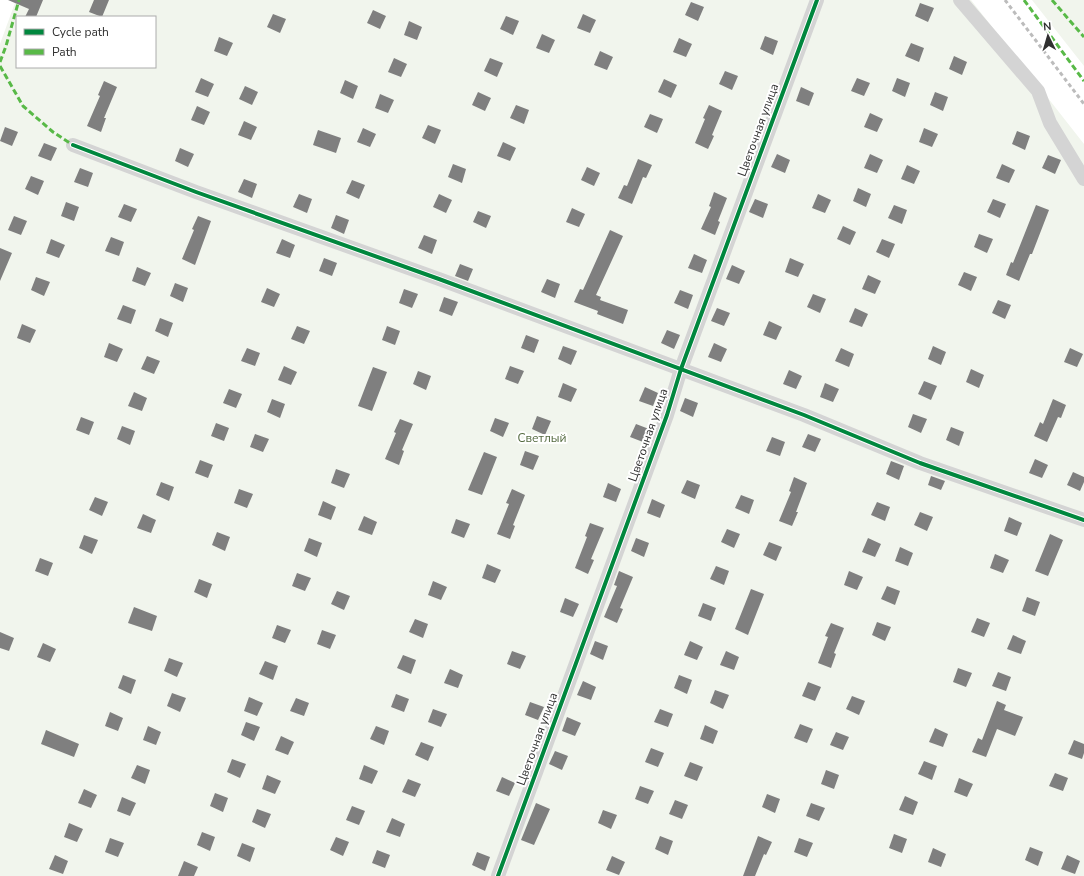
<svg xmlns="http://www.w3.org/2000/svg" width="1084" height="876" font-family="'Nunito Sans',sans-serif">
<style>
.green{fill:#f1f5ed;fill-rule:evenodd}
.building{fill:#7f7f7f}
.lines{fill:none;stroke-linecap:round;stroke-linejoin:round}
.minor{stroke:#d4d4d4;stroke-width:14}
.rail{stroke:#bcbcbc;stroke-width:3;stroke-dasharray:4 3;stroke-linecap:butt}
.quiet{stroke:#58b947;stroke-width:3;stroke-dasharray:6 3;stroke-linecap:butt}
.cycleway-casing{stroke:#fff;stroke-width:6}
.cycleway{stroke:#00873e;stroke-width:4}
.labels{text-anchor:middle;stroke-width:4;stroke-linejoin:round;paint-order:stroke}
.street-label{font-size:12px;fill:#303030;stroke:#fff}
.park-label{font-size:12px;fill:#546a40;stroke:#fff}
</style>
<rect width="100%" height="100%" fill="#fff"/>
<path class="green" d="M16 0H971L1084 144V876H0V44ZM17 17H155V67H17Z
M1032 0H1084V66Z"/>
<path class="building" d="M8 0H43L36 17H25L29 9Z
M94 0H109L102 17 89 12Z
M691 2 704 7 698 21 685 15Z
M920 3 934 8 928 22 915 16Z
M373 10 386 16 380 29 367 23Z
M273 14 286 19 280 33 267 27Z
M583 14 596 20 590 33 577 28Z
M506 16 519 21 513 35 500 29Z
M409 21 422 27 417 40 404 35Z
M542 34 555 40 549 53 536 48Z
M765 36 778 41 773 55 760 49Z
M219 37 233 43 227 56 214 51Z
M679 38 692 44 686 57 673 52Z
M911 43 924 48 919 62 905 56Z
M600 51 613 57 607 70 594 65Z
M954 56 967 62 962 75 949 69Z
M394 58 407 64 401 77 388 72Z
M490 58 503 63 497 77 484 71Z
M725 71 738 76 732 90 719 84Z
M201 78 214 84 208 97 195 92Z
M857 78 870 83 864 96 851 91Z
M897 78 910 83 905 97 892 91Z
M664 79 677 85 671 98 658 92Z
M345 80 358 86 353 99 340 93Z
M104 81 117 87 104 118H106L101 132 87 126 100 96 98 95Z
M245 86 258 92 252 105 239 99Z
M801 87 814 93 809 106 796 101Z
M478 92 491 98 485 111 472 105Z
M935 92 948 97 943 111 930 105Z
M380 94 394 100 388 113 375 108Z
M516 105 529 110 524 124 510 118Z
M709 105 722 111 712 135 714 136 708 149 695 143 705 119 703 118Z
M197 106 210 112 204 125 191 120Z
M870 113 883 119 877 132 864 127Z
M650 114 663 119 657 133 644 127Z
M244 121 257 127 251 140 238 135Z
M428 125 441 130 435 144 422 138Z
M5 127 18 132 12 146 0 141Z
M363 128 376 134 370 147 357 142Z
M924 128 938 134 932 147 919 142Z
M318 130 341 138 336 153 313 145Z
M1017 131 1030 136 1025 150 1012 144Z
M503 142 516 148 510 161 497 156Z
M44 143 57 148 51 161 38 156Z
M180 148 194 154 188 167 175 161Z
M777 154 790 160 785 173 771 167Z
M870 154 883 160 877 173 864 168Z
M1048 155 1061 160 1055 174 1042 168Z
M638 159 652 165 646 178 643 177 632 204 618 198 624 185 627 186Z
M453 164 466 169 462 183 448 177Z
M1002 164 1015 170 1009 183 996 178Z
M907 165 920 171 914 184 901 179Z
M587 167 600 173 594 186 581 180Z
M80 168 93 173 88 187 74 182Z
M31 176 44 181 38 195 25 189Z
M244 179 257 184 252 198 238 192Z
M352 180 365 185 359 199 346 193Z
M858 188 871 194 866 207 853 201Z
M714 192 727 198 718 221 720 222 715 235 701 229 711 207 709 206Z
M299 194 312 199 307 213 293 207Z
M439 194 452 200 446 213 433 207Z
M818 194 831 200 825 213 812 208Z
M755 199 768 204 763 218 749 212Z
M993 199 1006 204 1000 218 987 212Z
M66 202 79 207 74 221 61 216Z
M124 204 137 209 131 222 118 217Z
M894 205 907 210 902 224 888 218Z
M1036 205 1049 210 1032 254H1030L1019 281 1006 275 1011 262 1013 263Z
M572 208 585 214 579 227 566 222Z
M478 211 491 216 486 228 473 222Z
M336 215 349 220 344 234 331 228Z
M14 216 27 221 21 235 8 230Z
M198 216 211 221 195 265 182 259 194 230 192 229Z
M843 226 856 232 850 245 837 239Z
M610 230 623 236 596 295 601 297 600 300 628 310 623 324 597 314 598 311 574 302 580 289 583 290Z
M979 234 993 239 987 253 974 247Z
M424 235 437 240 432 254 418 248Z
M111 237 124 242 119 256 105 251Z
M51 239 65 245 59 258 46 253Z
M282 239 295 245 290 258 276 253Z
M882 239 895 244 889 258 876 252Z
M0 248 12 253 0 281Z
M694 254 707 260 702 273 688 268Z
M324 258 337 263 332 276 319 271Z
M790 258 804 264 798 277 785 272Z
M460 264 473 269 468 281 455 276Z
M732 265 745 271 739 284 726 279Z
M137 267 151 273 145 286 132 281Z
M964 272 977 277 971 291 958 285Z
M868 275 881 281 875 294 862 289Z
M36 277 50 282 44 296 31 290Z
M547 279 560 284 555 298 541 292Z
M175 283 188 288 183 302 170 296Z
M267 288 280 294 274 307 261 302Z
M404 289 418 294 412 308 399 303Z
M680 290 693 295 688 309 674 303Z
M813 294 826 299 820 313 807 307Z
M444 297 458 302 452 316 439 311Z
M998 300 1011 305 1005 319 992 313Z
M123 305 136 310 131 324 117 319Z
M717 308 730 313 724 326 711 321Z
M855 308 868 314 862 327 849 322Z
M160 318 173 323 168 337 155 331Z
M769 321 782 327 776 340 763 335Z
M22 324 36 330 30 343 17 338Z
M297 326 310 331 304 344 291 339Z
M387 326 400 331 395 345 382 340Z
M667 330 680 335 674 349 661 343Z
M526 335 539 340 534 353 521 348Z
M109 343 123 349 117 362 104 357Z
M714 343 727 349 721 362 708 357Z
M563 346 577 351 571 365 558 359Z
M933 346 946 352 941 365 928 359Z
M247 348 260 353 255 366 241 361Z
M841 348 854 354 849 367 835 361Z
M1070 348 1083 354 1077 367 1064 362Z
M147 356 160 361 154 374 141 369Z
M284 366 297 372 291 385 278 380Z
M510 366 524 371 518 384 505 379Z
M373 367 387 372 372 411 358 406Z
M971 369 984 375 979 388 966 382Z
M789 370 802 376 796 389 783 384Z
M418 371 431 376 426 390 413 384Z
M924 381 937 386 931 400 918 394Z
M563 383 577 389 571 402 558 397Z
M825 383 839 389 833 402 820 397Z
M645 387 658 393 653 406 639 401Z
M229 389 242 394 236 408 223 403Z
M134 392 147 398 142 411 128 406Z
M685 398 698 403 693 417 680 411Z
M272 399 285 404 280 418 267 412Z
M1053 399 1066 405 1061 418 1058 417 1047 442 1034 436 1040 422 1043 424Z
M913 414 927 419 921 433 908 427Z
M537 416 551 421 545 435 532 429Z
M81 417 94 422 89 435 76 430Z
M495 418 509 423 503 437 490 431Z
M400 419 413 424 402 450 404 451 399 465 385 459 396 433 394 432Z
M216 423 229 428 224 441 211 436Z
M636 424 649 429 643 442 630 437Z
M122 426 135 431 130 445 117 439Z
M951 427 964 432 959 446 946 440Z
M255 434 269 439 263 452 250 447Z
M808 434 821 439 815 452 802 447Z
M772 437 785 442 780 456 766 451Z
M525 451 539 456 533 470 520 465Z
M484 452 497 457 482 495 468 490Z
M1035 459 1048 465 1042 478 1029 473Z
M200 460 213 465 208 478 195 473Z
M891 461 904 466 899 480 886 474Z
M336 469 350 474 344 488 331 483Z
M1073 472 1084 477V482L1080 491 1067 485Z
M931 476 945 481 941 490 928 485Z
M794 477 807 483 796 512H798L792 526 779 521 791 492 789 491Z
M687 480 700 485 695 499 681 493Z
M161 482 174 487 169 501 156 495Z
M608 483 621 489 616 502 603 497Z
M239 489 253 494 247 508 234 503Z
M512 489 525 495 513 525 515 526 510 539 497 534 509 504 506 503Z
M741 495 754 500 749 514 735 508Z
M95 497 108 502 102 516 89 510Z
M652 499 665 505 660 518 647 513Z
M323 501 336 507 331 520 318 515Z
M877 502 890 507 885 521 871 515Z
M920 512 933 517 927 531 914 525Z
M143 514 156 520 151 533 137 528Z
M364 516 377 522 372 535 358 530Z
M1009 517 1022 523 1017 536 1004 531Z
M456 519 470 524 464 538 451 533Z
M590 523 604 528 591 559 594 560 588 574 575 568 587 537 585 536Z
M727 529 740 534 734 548 721 542Z
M217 532 230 537 225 551 212 545Z
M1050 534 1063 540 1048 576 1035 571Z
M84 535 98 540 92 554 79 548Z
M309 538 322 543 317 557 304 551Z
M636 538 649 543 644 557 631 551Z
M868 538 881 544 875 557 862 552Z
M769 542 782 547 776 561 763 555Z
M900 547 913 553 908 566 895 561Z
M995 554 1009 560 1003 573 990 568Z
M40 558 53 563 48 576 35 571Z
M487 564 501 570 495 583 482 578Z
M716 566 729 571 724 585 710 579Z
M619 571 633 577 620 608 623 609 617 623 604 617 617 586 614 585Z
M849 571 863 577 857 590 844 585Z
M297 573 311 578 305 591 292 586Z
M199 579 212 584 207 598 194 592Z
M433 581 447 587 441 600 428 595Z
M887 586 900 591 895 605 881 599Z
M751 589 764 594 748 635 735 629Z
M337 591 350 596 344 610 331 604Z
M1027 597 1040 602 1035 616 1022 611Z
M565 598 579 604 573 617 560 612Z
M703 603 716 608 711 621 698 616Z
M134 607 157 616 152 631 128 623Z
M977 618 990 623 984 637 971 632Z
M415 619 428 624 423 638 409 632Z
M877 622 891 627 885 641 872 635Z
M831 623 844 628 834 653 836 654 831 668 818 663 828 637 825 636Z
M277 625 291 630 285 643 272 638Z
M322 630 336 635 330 649 317 644Z
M0 632 14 638 9 651 0 648Z
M1013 635 1026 641 1021 654 1007 649Z
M595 641 608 646 603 660 590 654Z
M690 641 703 647 697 660 684 655Z
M43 643 56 649 50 662 37 657Z
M512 651 526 656 520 669 507 664Z
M726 651 739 657 734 670 720 665Z
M403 655 416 660 411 674 397 668Z
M169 658 183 663 177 677 164 671Z
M265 661 278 666 273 680 259 674Z
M958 668 972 673 966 687 953 682Z
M450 669 463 675 458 688 444 683Z
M998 672 1011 677 1006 691 992 686Z
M123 675 136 680 131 694 118 688Z
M679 675 692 680 687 694 674 688Z
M583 681 596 687 591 700 577 695Z
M808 682 821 687 815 701 802 696Z
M715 690 729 695 723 709 710 703Z
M172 693 186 698 180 712 167 706Z
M396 694 409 699 404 712 391 707Z
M852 696 865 701 859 715 846 709Z
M249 697 263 703 257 716 244 711Z
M296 698 309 703 304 716 290 711Z
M997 701 1006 705 1004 710 1023 717 1015 736 997 729 986 757 972 752 978 738 982 740Z
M530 702 544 707 538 720 525 715Z
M433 709 447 714 441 727 428 722Z
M660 709 673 714 668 727 654 722Z
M110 712 123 718 118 731 105 726Z
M567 717 581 723 575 736 562 731Z
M246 722 260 727 254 741 241 735Z
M800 724 813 729 807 743 794 738Z
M705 725 718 731 713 744 700 739Z
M148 726 161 732 156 745 143 740Z
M376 726 389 731 384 745 370 739Z
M935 728 948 734 943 747 929 742Z
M46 730 79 744 74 757 41 744Z
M836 732 849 737 843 750 830 745Z
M281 736 294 742 288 755 275 750Z
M1074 740 1084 744V753L1082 759 1068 754Z
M421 742 434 747 428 761 415 755Z
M651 748 664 753 658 767 645 762Z
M555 751 568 756 562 770 549 764Z
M232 759 246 764 240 778 227 772Z
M924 761 937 766 932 780 918 774Z
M690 762 703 767 697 781 684 776Z
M137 765 150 770 145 784 131 778Z
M364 765 378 771 372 784 359 779Z
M826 770 839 775 834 789 821 784Z
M1055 773 1068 778 1063 791 1049 786Z
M267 775 281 781 275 794 262 789Z
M502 777 515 783 509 796 496 791Z
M959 778 973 784 967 797 954 792Z
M408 779 421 784 415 797 402 792Z
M640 786 654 791 648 804 635 799Z
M84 789 97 795 91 808 78 803Z
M215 793 228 798 223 812 210 806Z
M767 794 780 799 775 813 762 807Z
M905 796 918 802 913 815 899 810Z
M122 797 136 803 130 816 117 811Z
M675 800 688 805 682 819 669 814Z
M536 803 550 809 534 845 521 840Z
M811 803 825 808 819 821 806 816Z
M352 806 365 811 359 825 346 820Z
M257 809 271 814 265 828 252 822Z
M603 810 617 815 611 829 598 823Z
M392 818 405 824 400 837 386 832Z
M69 823 83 829 77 842 64 837Z
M202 832 215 837 210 851 197 845Z
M894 834 907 839 902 853 889 848Z
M660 836 673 841 668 855 655 849Z
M758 836 772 842 766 855 764 854 755 876H743Z
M336 837 349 842 343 856 330 850Z
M110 838 124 843 118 857 105 852Z
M799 838 813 843 807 857 794 852Z
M242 843 255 848 250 862 237 856Z
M1030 847 1043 852 1038 866 1025 860Z
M933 848 946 854 941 867 928 862Z
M377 850 390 855 385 868 372 863Z
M477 852 490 857 485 871 472 865Z
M55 855 68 861 63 874 49 869Z
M1067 855 1080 861 1075 874 1061 869Z
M612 856 625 862 619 875 606 870Z
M184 861 198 867 194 876H178Z"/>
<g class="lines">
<path class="minor" d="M960 0 1038 91 1050 123 1084 179
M73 145 196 192 439 279 804 415 920 463 1084 520
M498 876 667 415 681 369 817 0"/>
<path class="rail" d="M1005 0 1084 104"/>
<path class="quiet" d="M1024 0 1084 81
M1052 0 1084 37
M0 62 6 46 19 0
M0 66 23 106 53 132 73 145"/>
<defs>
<path id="cycleway" d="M73 145 196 192 439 279 804 415 920 463 1084 520
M498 876 667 415 681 369 817 0"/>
</defs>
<use href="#cycleway" class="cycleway-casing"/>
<use href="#cycleway" class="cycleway"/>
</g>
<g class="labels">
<g class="street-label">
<text transform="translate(758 130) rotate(-70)" y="4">Цветочная улица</text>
<text transform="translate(648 435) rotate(-71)" y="4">Цветочная улица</text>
<text transform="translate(537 739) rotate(-70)" y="4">Цветочная улица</text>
</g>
<g class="park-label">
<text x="542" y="442">Светлый</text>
</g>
</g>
<rect x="16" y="16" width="140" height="52" fill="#ffffff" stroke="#acacac"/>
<rect x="24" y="29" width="20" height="6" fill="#00873e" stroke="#acacac"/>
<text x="52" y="36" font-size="12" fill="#303030">Cycle path</text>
<rect x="24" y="49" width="20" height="6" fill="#58b947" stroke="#acacac"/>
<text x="52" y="56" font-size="12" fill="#303030">Path</text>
<g transform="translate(1048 36) rotate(355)" stroke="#ffffff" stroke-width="3" paint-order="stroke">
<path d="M0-3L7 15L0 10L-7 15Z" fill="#303030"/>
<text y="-6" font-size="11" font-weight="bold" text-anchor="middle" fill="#303030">N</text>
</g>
</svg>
